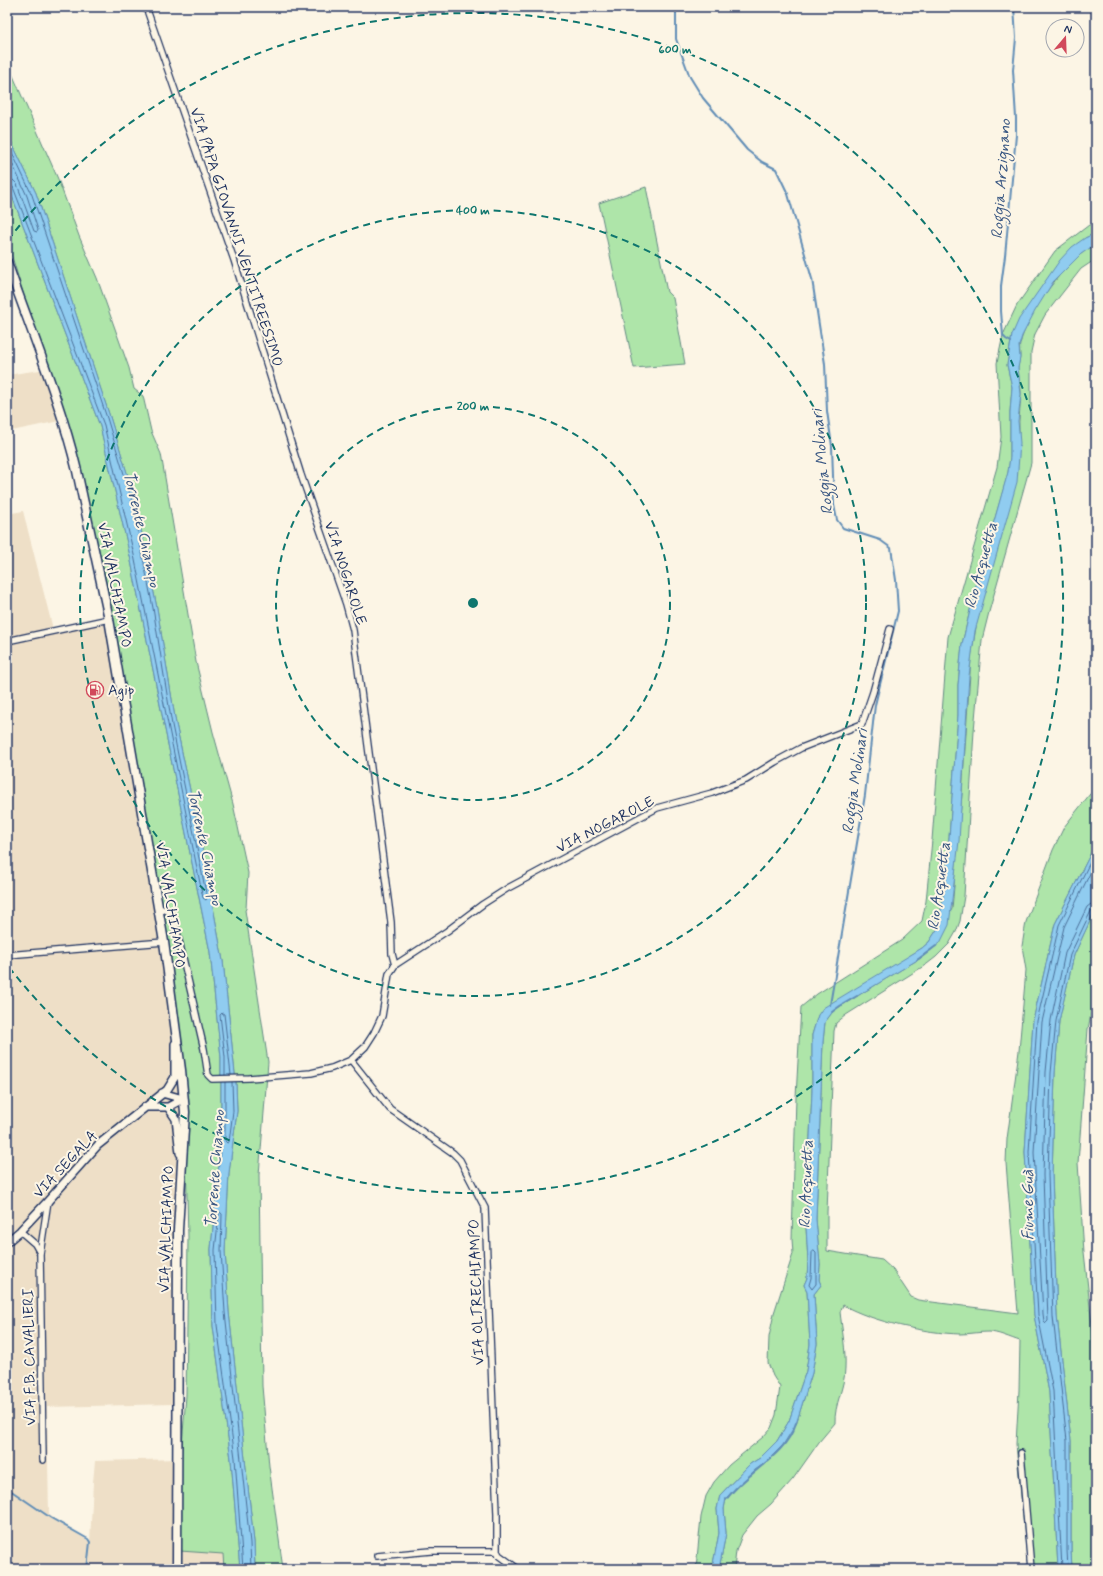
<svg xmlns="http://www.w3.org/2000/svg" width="1103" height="1576" font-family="Mynerve,sans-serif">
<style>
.built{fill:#eedfc7}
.green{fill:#aee5a9;stroke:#648a84}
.water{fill:#90ccf0;stroke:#618db6}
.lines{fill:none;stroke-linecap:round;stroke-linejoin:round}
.shore{stroke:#4a6e98;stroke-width:1}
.stream{stroke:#618db6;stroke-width:2}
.minor-casing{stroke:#1b2f5e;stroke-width:8}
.tertiary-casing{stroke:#1b2f5e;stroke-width:10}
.secondary-casing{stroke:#1b2f5e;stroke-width:11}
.minor{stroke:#fcf5e5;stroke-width:5.5}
.tertiary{stroke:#fcf5e5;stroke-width:7}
.secondary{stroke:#fcf5e5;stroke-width:8}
.ring{fill:none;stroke:#0f766e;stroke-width:2;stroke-dasharray:7 5}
.labels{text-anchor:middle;stroke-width:4;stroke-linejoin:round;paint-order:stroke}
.street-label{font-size:15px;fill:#1b2f5e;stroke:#fcf5e5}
.poi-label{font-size:15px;fill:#1b2f5e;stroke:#fcf5e5;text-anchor:start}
.water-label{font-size:16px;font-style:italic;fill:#385682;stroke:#fcf5e5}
.centre{fill:#0f766e;stroke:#fcf5e5;stroke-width:2}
.ring-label{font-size:12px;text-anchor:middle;font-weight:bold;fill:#0f766e;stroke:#fcf5e5;stroke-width:4;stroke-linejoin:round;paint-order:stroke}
</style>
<rect width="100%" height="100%" fill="#fcf5e5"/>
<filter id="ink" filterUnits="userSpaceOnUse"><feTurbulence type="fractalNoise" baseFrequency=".025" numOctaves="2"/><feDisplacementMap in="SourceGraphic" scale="8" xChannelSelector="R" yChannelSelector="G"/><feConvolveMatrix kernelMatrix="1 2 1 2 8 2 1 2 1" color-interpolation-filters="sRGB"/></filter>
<g filter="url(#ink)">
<path class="built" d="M46 369 64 420 7 432V375Z
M23 511 53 629 107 618 184 1077 174 1404 47 1407 49 1515 90 1542 93 1482 95 1461 181 1459V1498L223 1554 224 1569H7V514Z"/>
<path class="green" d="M7 62 58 179 79 236 97 278 129 368 134 389 143 396 151 431 161 454 196 662 213 732 233 804 248 873 246 909 245 910 268 1062 259 1175 262 1386 269 1466 283 1569H255L254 1542 229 1312 225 1251 229 1173 237 1111 236 1083 223 961 200 837 176 724 157 608 134 496 110 417 36 193 7 133Z
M7 183 100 426 130 556 210 952 221 1057V1141L211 1249 213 1326 231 1459 240 1569H224L223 1554 180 1551 181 1459 186 1395 187 1326 188 1237 184 1077 91 519 14 263 7 243Z
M646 187 667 292 673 298 685 364 634 368 599 203Z
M1096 223V233L1085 238 1012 335 1007 365 1012 387 1010 412V457L1008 473 977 581 962 644 958 685V715L946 879 938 928 929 942 922 948 818 1015 812 1035V1091L806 1227 808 1261 807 1278 804 1285 807 1291 810 1344 806 1371 789 1421 777 1441 760 1458 750 1464 720 1495 717 1509 719 1533 712 1569H696L701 1517 706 1496 714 1482 729 1465 763 1437 771 1428 776 1415 780 1387 773 1376 768 1363 769 1337 774 1313 793 1254 792 1239 796 1097 801 1007 817 994 902 940 922 921 926 901 932 840 948 637 997 467 1001 437 997 363 1003 335 1017 305 1055 251 1089 225Z
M1096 244V269L1093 261 1081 269 1045 315 1035 334 1031 352V463L989 612 982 640 974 731 964 896 960 921 956 932 949 944 936 957 927 964 846 1015 836 1023 834 1031 827 1212V1251L882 1260 893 1270 911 1297 918 1300 932 1302 1018 1313 1006 1163 1007 1139 1019 1051 1026 970 1022 946 1026 922 1053 850 1064 827 1090 794 1096 788V843L1055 924 1033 1021 1025 1152 1034 1315 1049 1392 1058 1569H1028L1016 1444 1019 1390 1020 1341C1010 1338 998 1332 988 1332 979 1332 969 1334 960 1334 925 1333 873 1322 843 1305L840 1312C842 1330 846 1350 845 1368 845 1387 834 1405 835 1423L819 1442 793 1479 771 1504 757 1516 742 1535 736 1551 734 1569H719L726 1533 724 1509 726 1498 755 1470 765 1463 796 1424 812 1373 817 1344 814 1294 821 1285 819 1280 820 1264 816 1219 823 1042 825 1022 834 1010 924 956 952 909 962 794 971 658 977 621 1002 533 1019 432C1018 418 1021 405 1021 392 1021 384 1018 376 1018 368 1018 364 1020 360 1020 356 1020 352 1019 348 1020 344 1028 312 1066 259 1096 244Z
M1096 908V989L1088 1029 1078 1163 1084 1252 1092 1325 1096 1389V1569H1072L1071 1550V1441L1057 1316 1052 1175 1055 1073 1059 1021 1074 955Z"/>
<path class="water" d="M7 133 36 193 110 417 134 496 157 608 176 724 200 837 223 961 236 1083 237 1111 229 1173 225 1251 229 1312 254 1542 255 1569H240L231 1459 213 1326 211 1249 221 1141V1057L210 952 130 556 100 426 7 183Z
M1096 233V244L1081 254 1053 282 1035 311 1022 336 1019 346 1020 358 1018 368 1021 394 1018 421 1020 443 1017 482 975 631 969 676 959 841 949 925 940 943 924 956 834 1010 825 1022 823 1042 816 1219 820 1264 819 1280 821 1285 814 1294 817 1344 812 1373 796 1424 783 1445 765 1463 755 1470 726 1498 724 1509 726 1533 719 1569H712L719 1533 717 1509 720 1495 750 1464 760 1458 777 1441 789 1421 806 1371 810 1344 807 1291 804 1285 807 1278 808 1261 806 1227 812 1091V1035L818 1015 823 1008 922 948 929 942 938 928 946 879 958 715V685L962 644 977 581 1008 472 1010 457V412L1012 387 1007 365 1012 335 1019 319 1060 260 1072 247 1085 238Z
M1096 843V908L1074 955 1059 1021 1055 1073 1052 1175 1057 1316 1071 1441V1550L1072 1569H1058L1049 1392 1034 1315 1025 1152 1033 1021 1051 942 1055 924Z"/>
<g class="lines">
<path class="shore" d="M7 142 32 195 107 418 131 497 153 608 172 725 207 898 206 900 203 898 134 555 104 425 13 187 10 184H7
M7 152 27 196 38 230 37 232 34 231 17 184 13 180 7 179
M1096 861 1064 927 1042 1022 1034 1152 1043 1314 1044 1321 1046 1323 1048 1321 1043 1175 1046 1072 1051 1020 1065 953 1087 907 1091 904 1096 903
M225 1075V1057L220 1015 222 1013 224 1014 231 1075
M225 1082V1141L227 1143 229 1142 233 1111 232 1082
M814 1251 816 1253V1284L812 1289 809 1285 811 1278 812 1253Z
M243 1569 235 1458 217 1325 215 1250 219 1214 220 1212 222 1214 221 1251 225 1312 250 1543 251 1569
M1062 1569 1053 1391 1038 1315 1029 1152 1037 1021 1055 943 1059 925 1096 850
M1068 1569 1067 1550V1441L1053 1317 1048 1175 1051 1073 1056 1021 1070 955 1091 911 1096 908"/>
<path class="stream" d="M676 7V39L690 77 703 98 747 150 762 162 776 169 788 194 812 279 819 325 825 364 827 411 832 446 834 505 837 520 843 528 880 540 891 548 896 580 898 611 875 705 865 795 830 1005
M1011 342 1006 339 1003 336 1001 311V286L1005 256 1016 135V118L1013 70 1016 38 1014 7
M917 960 936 946
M832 1012 840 1006 857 996
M7 1488 51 1518 88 1539 90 1542 87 1569
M726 1500C745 1472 785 1458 796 1423"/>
<defs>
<path id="minor" d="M146 7 234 260 301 475 346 604 353 630 391 922 392 954 395 965
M7 641 109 619
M158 908 168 911 174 919 204 1049 208 1075 212 1079 249 1078 311 1073 332 1068 351 1060 365 1047 374 1033 382 1016 389 974 395 965 447 931 483 904 508 888 657 808 712 793 746 780 775 762 801 748 862 724 873 692 890 629
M7 955 164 942
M351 1060 390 1109 453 1153 460 1160 485 1208 497 1514V1551L499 1555 518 1569
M20 1231 35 1244 40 1253
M1021 1453 1031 1569
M43 1460 40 1254 48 1201
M377 1556 431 1551H497"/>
<path id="tertiary" d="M162 1093 183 1099
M145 1107H168L183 1099
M168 1107 176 1119 180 1153
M7 1242 20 1231 48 1201 98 1145 167 1090 175 1077V1044"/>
<path id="secondary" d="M7 262C31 331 60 400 77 471L109 619 164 942 181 1070 185 1112 178 1230 177 1569"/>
</defs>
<use href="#minor" class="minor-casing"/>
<use href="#tertiary" class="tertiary-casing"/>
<use href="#secondary" class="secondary-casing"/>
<use href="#minor" class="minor"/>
<use href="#tertiary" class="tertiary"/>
<use href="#secondary" class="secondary"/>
</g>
</g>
<g class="ring">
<circle cx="473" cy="603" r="197"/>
<circle cx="473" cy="603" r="393"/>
<path d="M8 240A590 590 0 1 1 8 966"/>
</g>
<defs>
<symbol id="fuel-ring" viewBox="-11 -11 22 22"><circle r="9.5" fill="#fcf5e5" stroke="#d1495b" stroke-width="1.5"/><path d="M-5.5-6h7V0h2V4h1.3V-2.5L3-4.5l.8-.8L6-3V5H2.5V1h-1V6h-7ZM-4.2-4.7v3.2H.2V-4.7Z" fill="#d1495b"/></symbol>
</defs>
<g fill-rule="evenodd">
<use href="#fuel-ring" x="85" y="680" width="20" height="20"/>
</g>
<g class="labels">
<g class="street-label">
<text transform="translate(237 237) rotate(72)" y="5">VIA PAPA GIOVANNI VENTITREESIMO</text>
<text transform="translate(346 573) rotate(72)" y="5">VIA NOGAROLE</text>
<text transform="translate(115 585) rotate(79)" y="5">VIA VALCHIAMPO</text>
<text transform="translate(605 824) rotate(-27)" y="5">VIA NOGAROLE</text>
<text transform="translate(171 905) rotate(81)" y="5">VIA VALCHIAMPO</text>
<text transform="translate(65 1164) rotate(-47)" y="5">VIA SEGALA</text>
<text transform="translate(166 1229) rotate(-88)" y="5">VIA VALCHIAMPO</text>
<text transform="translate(476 1292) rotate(-92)" y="5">VIA OLTRECHIAMPO</text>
<text transform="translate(29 1357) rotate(-91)" y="5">VIA F.B. CAVALIERI</text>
</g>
<g class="poi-label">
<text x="108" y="695">Agip</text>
</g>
<g class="water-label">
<text transform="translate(1000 179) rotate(-86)" y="6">Roggia Arzignano</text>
<text transform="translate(821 462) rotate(-96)" y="6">Roggia Molinari</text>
<text transform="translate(143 529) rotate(77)" y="6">Torrente Chiampo</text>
<text transform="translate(980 565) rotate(-75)" y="6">Rio Acquetta</text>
<text transform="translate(854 781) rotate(-82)" y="6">Roggia Molinari</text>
<text transform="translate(206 847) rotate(78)" y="6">Torrente Chiampo</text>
<text transform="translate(938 886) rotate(-82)" y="6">Rio Acquetta</text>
<text transform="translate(214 1169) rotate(-86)" y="6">Torrente Chiampo</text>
<text transform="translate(805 1184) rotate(-88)" y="6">Rio Acquetta</text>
<text transform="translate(1027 1205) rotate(-90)" y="6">Fiume Guà</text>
</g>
</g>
<circle cx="473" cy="603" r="6" class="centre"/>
<g class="ring-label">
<text x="675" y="53">600 m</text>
<text x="473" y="214">400 m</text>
<text x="473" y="410">200 m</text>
</g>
<rect width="1103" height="1576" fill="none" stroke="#fcf5e5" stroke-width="24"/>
<rect x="12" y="12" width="1079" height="1552" fill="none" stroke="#1b2f5e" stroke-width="1.5" filter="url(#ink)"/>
<g transform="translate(1065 38) rotate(19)"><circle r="19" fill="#fcf5e5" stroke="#a2a6af"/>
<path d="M0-3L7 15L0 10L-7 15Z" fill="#d1495b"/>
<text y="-6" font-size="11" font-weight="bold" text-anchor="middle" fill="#1b2f5e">N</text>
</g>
</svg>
